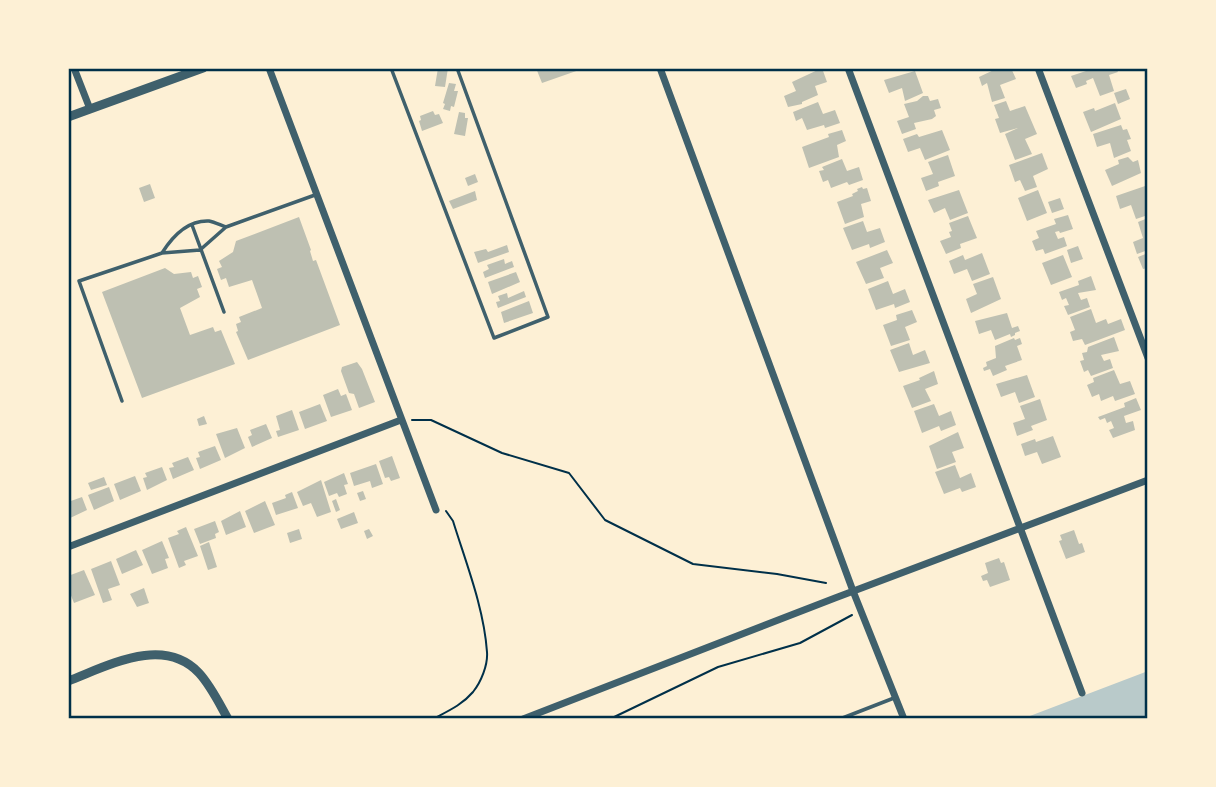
<svg xmlns="http://www.w3.org/2000/svg" width="1216" height="787" font-family="Jost,sans-serif">
<style>
.green{fill:#b9caca}
.building{fill:#bec0b2}
.lines{fill:none;stroke-linecap:round;stroke-linejoin:round}
.path{stroke:#003049;stroke-width:2}
.service{stroke:#3f606c;stroke-width:3.5}
.minor{stroke:#3f606c;stroke-width:7}
.tertiary{stroke:#3f606c;stroke-width:9}
.neatline{fill:none;stroke:#003049;stroke-width:2.5}
</style>
<rect width="100%" height="100%" fill="#fdf0d5"/>
<path class="green" d="M1148 671V719H1022Z"/>
<path class="building" d="M438 68H448L445 87 435 86Z
M536 68H582V69L542 83Z
M822 68 827 82 815 86 818 95 802 102V104L788 107 784 96 796 91 792 82Z
M998 68H1011L1016 79 1000 85 1005 98 992 102 987 83 982 86 979 77Z
M1095 68H1116L1118 72 1109 75 1114 91 1100 96 1093 78 1086 81 1087 84 1076 88 1071 76Z
M915 71 923 93 905 101 902 88 889 93 884 80Z
M449 83 456 84 454 91H458L454 107 451 106 450 111 443 109 445 104 443 103Z
M1126 89 1130 99 1118 104 1114 93Z
M923 96H928L930 101 938 99 941 108 934 110 936 116 932 119 914 123 916 129 902 134 897 121 909 117 904 104 917 101Z
M1006 101 1010 111 1025 106 1037 134 1025 139 1032 154 1015 160 1005 134 1018 128 1000 133 995 119 999 118 994 105Z
M818 102 823 114 835 110 840 123 825 128 824 125 807 130 802 118 796 121 793 112Z
M1115 103 1121 119 1091 132 1083 112 1094 108 1095 111Z
M433 111 435 115 439 114 443 123 422 131 419 121 421 120 420 116Z
M459 112 465 113V118H468L465 136 454 134Z
M1121 125 1123 130 1127 129 1131 139 1127 140 1131 151 1114 158 1110 143 1097 147 1093 134Z
M842 130 846 141 837 145 839 157 809 168 802 147 829 137 828 134Z
M942 130 950 150 925 160 920 148 908 152 903 139 917 134 919 137Z
M1042 153 1048 169 1033 176 1037 187 1025 191 1020 180 1015 182 1009 165Z
M948 155 955 176 938 182 939 186 926 191 921 178 933 174 928 162Z
M1128 157 1133 162 1138 160 1141 173 1112 186 1105 170 1119 164 1118 160Z
M842 159 847 171 859 167 863 180 849 185 847 182 831 188 828 180 823 182 819 171 824 170 822 167Z
M475 174 478 182 468 186 465 178Z
M150 184 155 198 144 202 139 188Z
M1148 185V215L1136 219 1131 205 1120 209 1116 196Z
M862 187 863 189 867 188 871 201 861 204 864 217 845 224 837 202 853 196 852 194 858 191 857 189Z
M959 190 968 213 950 220 945 208 934 213 928 200Z
M1038 190 1047 213 1027 221 1018 198Z
M475 191 477 200 453 209 449 201Z
M1060 198 1064 209 1052 213 1048 202Z
M1068 215 1073 229 1060 233 1059 231 1055 232 1058 239 1064 237 1067 246 1045 254 1043 249 1036 251 1032 241 1039 238 1036 231 1056 224 1054 219Z
M968 216 977 238 960 244 961 248 946 254 940 241 951 237 949 232 952 231 949 223Z
M299 217 311 250 310 251 313 261 316 260 340 325 248 360 236 332 238 331 236 324 241 322 239 317 262 308 252 280 229 287 226 278 221 280 217 269 222 267 219 261 233 252 236 241Z
M1148 218V250L1137 254 1133 242 1143 238 1138 222Z
M863 221 867 232 880 228 885 242 870 248 869 244 852 250 843 228Z
M507 245 509 252 478 263 474 252 486 249 488 252Z
M1078 246 1083 259 1071 263 1067 250Z
M887 250 893 263 880 268 884 278 866 284 856 262Z
M982 253 990 274 972 281 967 269 954 274 949 261 963 255 965 260Z
M1148 253V268L1143 269 1138 257Z
M1063 255 1072 277 1051 285 1042 263Z
M504 259 505 264 512 261 514 267 485 278 483 272 489 269 487 265Z
M165 268 174 274 191 272 193 278 198 276 202 287 197 289 200 297 180 308 190 335 213 327 215 332 221 330 235 364 142 398 102 292Z
M516 272 520 282 492 294 488 282Z
M1091 276 1096 290 1078 293 1081 300 1087 298 1090 307 1068 315 1064 306 1069 305 1066 298 1062 300 1059 292 1079 285 1078 281Z
M993 277 1001 299 971 313 966 299 977 294 973 284Z
M888 281 893 294 905 289 910 302 895 308 894 304 876 310 868 289Z
M524 291 526 297 498 308 496 302 500 301 498 296 507 293 508 298Z
M529 301 533 313 504 323 501 312Z
M1091 309 1096 323 1106 319 1108 324 1121 319 1125 330 1085 345 1082 339 1073 341 1070 332 1075 330 1070 317Z
M912 310 917 322 905 327 910 340 891 346 883 325 897 320 896 315Z
M1007 313 1012 328 1018 326 1020 331 1015 333V335L1011 337 1010 334 995 340 991 330 979 334 975 321Z
M1114 337 1119 351 1101 355 1104 361 1110 359 1113 368 1091 376 1088 370 1084 372 1080 361 1084 360 1082 353 1087 352 1088 347Z
M1014 338 1015 340 1020 338 1022 344 1017 346 1022 360 1005 366 1007 370 993 376 990 369 984 371 983 368 987 366 986 362 996 358 995 346Z
M909 343 913 355 925 350 930 363 899 372 890 350Z
M357 362 362 369 375 402 359 408 354 394 349 393 341 371 342 367Z
M1114 370 1120 384 1130 381 1135 394 1115 401 1113 396 1101 401 1099 394 1092 397 1087 385 1094 382 1093 378Z
M934 371 938 384 925 389 931 401 912 408 903 386 920 380 919 378Z
M1027 375 1035 397 1019 403 1015 392 1001 397 996 384Z
M338 389 341 396 346 394 352 410 331 417 323 395Z
M1136 398 1141 410 1124 416 1126 423 1133 421 1135 430 1113 438 1109 430 1114 428 1111 421 1107 423 1105 418 1100 420 1098 417 1125 407 1124 403Z
M1040 399 1047 420 1031 426 1033 430 1017 436 1013 423 1025 419 1020 406Z
M320 404 327 421 305 429 299 412Z
M934 404 939 416 951 411 956 425 941 431 939 426 922 433 914 411Z
M292 410 299 430 278 437 276 431 280 430 276 416Z
M204 416 207 424 199 426 197 419Z
M266 424 272 438 252 447 248 437 252 435 250 430Z
M237 428 245 448 225 458 216 434Z
M958 432 964 448 952 452 956 462 937 469 929 446Z
M1053 436 1061 457 1042 464 1037 452 1025 456 1021 444 1035 439 1036 442Z
M215 446 221 460 200 469 196 458 200 457 198 452Z
M392 456 400 478 391 481 389 477 385 478 379 461Z
M188 457 194 470 173 479 169 468 174 467 172 463Z
M376 464 383 484 372 488 370 481 354 486 350 473Z
M955 465 960 478 971 473 976 487 962 492 960 488 944 494 935 472Z
M162 467 167 480 147 490 143 478 147 477 145 473Z
M344 473 348 484 344 485 347 494 339 497 337 493 329 496 324 482Z
M135 476 141 491 120 500 114 484Z
M104 477 107 485 91 490 88 483Z
M321 480 331 512 317 517 311 503 303 506 297 492Z
M109 487 114 501 94 510 88 495Z
M363 491 366 499 360 501 357 493Z
M292 492 298 508 276 515 272 503 286 498 285 495Z
M82 497 87 510 68 519V502Z
M336 499 340 510 336 512 332 501Z
M265 501 275 525 254 533 245 511Z
M240 511 246 527 226 535 221 521Z
M354 512 358 523 341 529 337 519Z
M215 521 219 532 215 534 216 538 200 544 194 529Z
M186 527 198 556 184 561 186 565 179 568 168 538 179 534 177 531Z
M299 529 302 539 290 543 287 533Z
M369 529 373 536 367 539 364 531Z
M1074 530 1079 544 1082 543 1085 552 1066 559 1059 541 1062 540 1060 535Z
M162 541 169 558 165 559 168 568 152 574 142 550Z
M209 542 217 567 208 570 200 546Z
M136 550 143 565 122 574 116 559Z
M999 558 1001 563 1004 562 1010 580 990 587 987 580 983 581 981 576 988 573 985 563Z
M111 561 120 585 108 589 112 600 103 603 91 569Z
M84 570 95 595 74 603 68 588V576Z
M144 588 149 603 137 607 130 594Z"/>
<g class="lines">
<path class="path" d="M412 420H431L502 453 569 473 605 520 693 564 777 574 826 583
M433 719C448 711 462 705 473 692 481 682 488 665 487 652 484 608 466 563 453 521L446 511
M610 719 718 667 800 643 852 615"/>
<path class="service" d="M391 68 494 338 548 317 457 68
M192 225 224 312
M162 253C172 237 188 220 209 221 215 222 222 226 226 227
M122 401 79 281 162 253 200 250 226 227 315 195
M840 719 894 698"/>
<path class="minor" d="M74 68 90 109
M269 68 436 510
M660 68 853 591 904 719
M848 68 1082 693
M1038 68 1148 358
M68 547 401 420
M523 719 835 598 1148 480"/>
<path class="tertiary" d="M68 117 203 68
M68 681C108 666 163 635 199 673 211 686 219 703 228 719"/>
</g>
<rect width="1216" height="787" fill="none" stroke="#fdf0d5" stroke-width="140"/>
<rect x="70" y="70" width="1076" height="647" class="neatline"/>
</svg>
